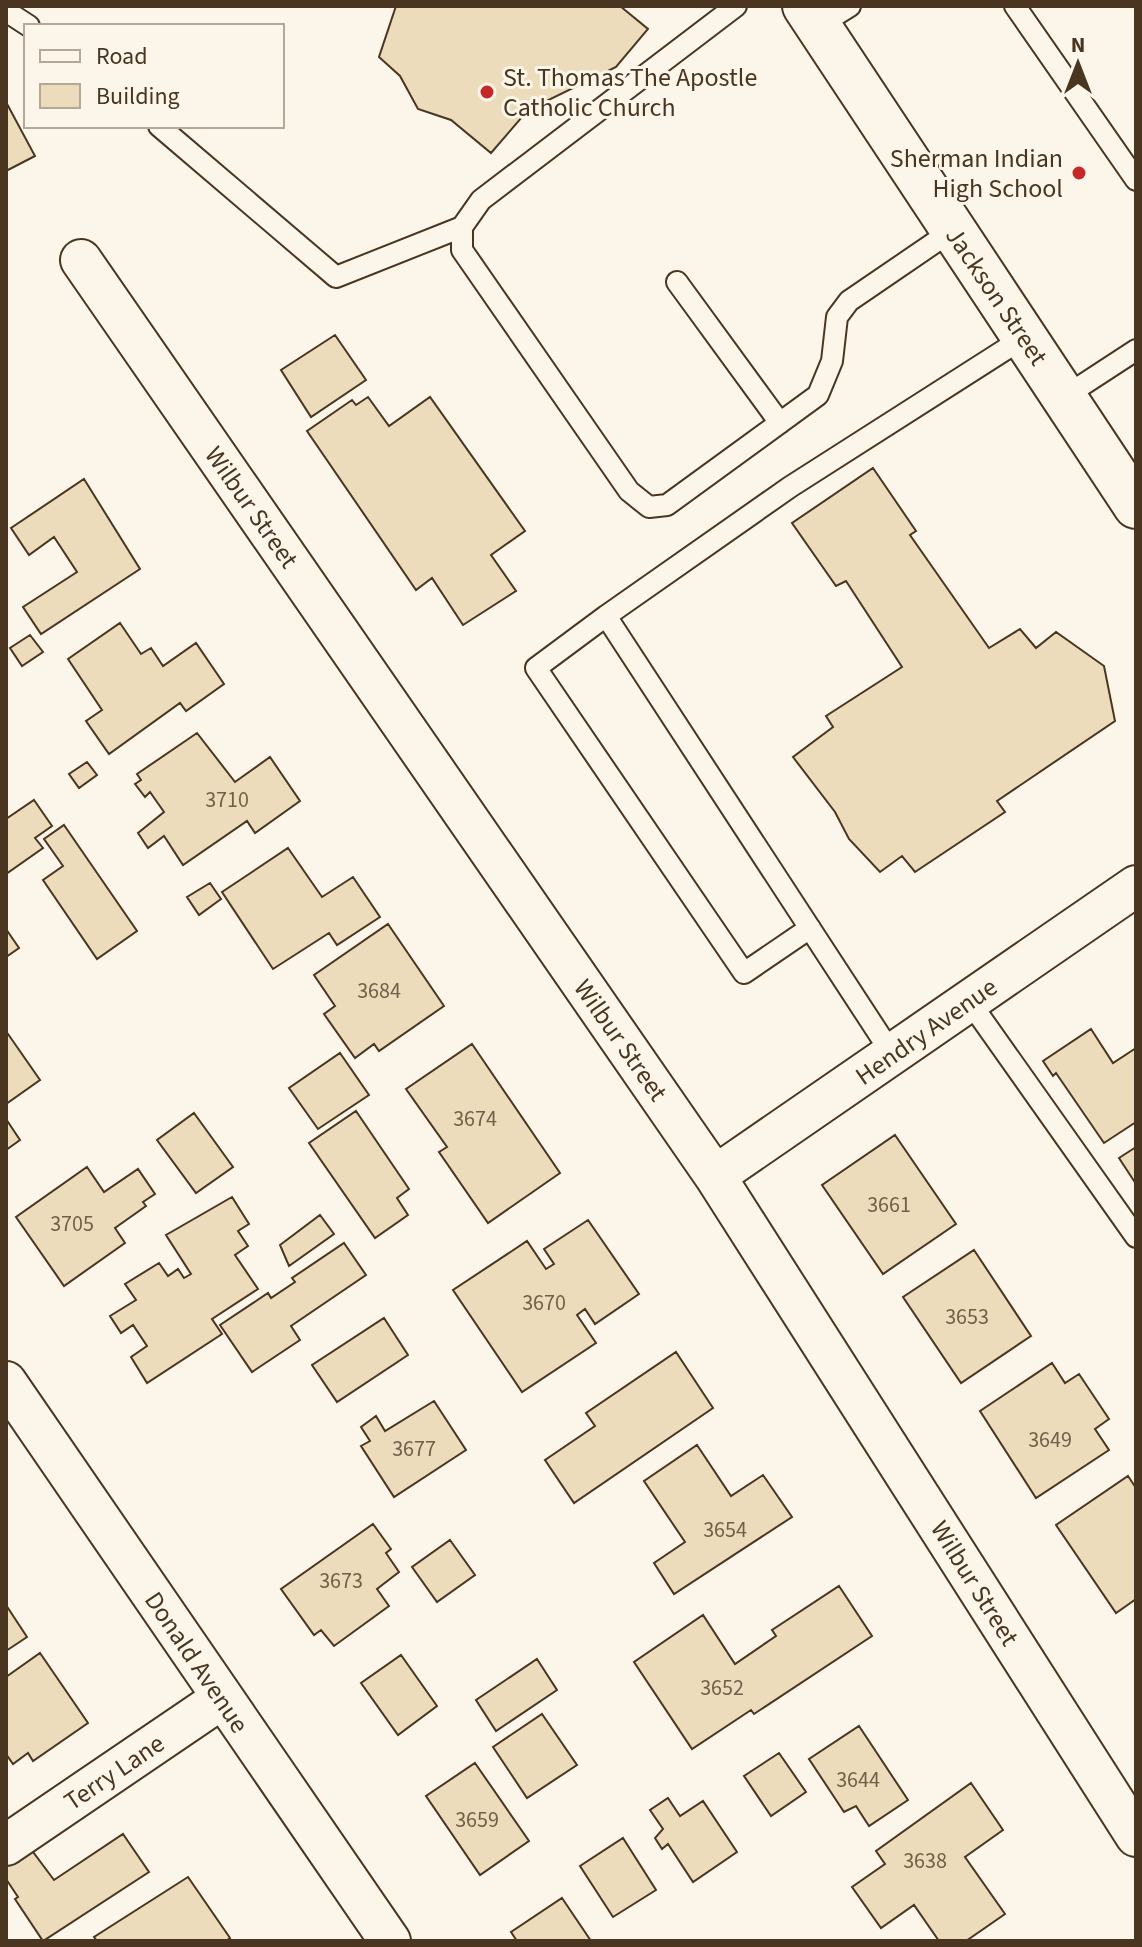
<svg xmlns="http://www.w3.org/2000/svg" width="1142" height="1947" font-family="'Source Sans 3',sans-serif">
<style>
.building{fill:#ecdcbc;stroke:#4a3520;stroke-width:2}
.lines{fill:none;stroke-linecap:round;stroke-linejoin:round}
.service-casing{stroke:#4a3520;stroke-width:24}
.minor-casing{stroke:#4a3520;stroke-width:44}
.tertiary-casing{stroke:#4a3520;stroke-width:48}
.service{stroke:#fbf6e9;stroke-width:20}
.minor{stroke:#fbf6e9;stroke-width:40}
.tertiary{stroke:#fbf6e9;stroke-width:44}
.poi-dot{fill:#c62828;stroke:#fbf6e9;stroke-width:3}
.labels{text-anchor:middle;stroke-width:6;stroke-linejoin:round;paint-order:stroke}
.number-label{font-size:22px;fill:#725f47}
.poi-label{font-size:26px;fill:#4a3520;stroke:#fbf6e9;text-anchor:start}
.street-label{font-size:26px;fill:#4a3520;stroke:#fbf6e9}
</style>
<rect width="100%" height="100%" fill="#fbf6e9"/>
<path class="building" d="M396 6H620L648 29 616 67 528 110 491 153 451 120 418 109 400 76 379 57Z
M6 102 35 156 6 171Z
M335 335 366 380 311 417 281 370Z
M368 397 389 426 430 397 525 531 491 555 516 591 463 625 432 578 416 590 307 431 352 400 356 405Z
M873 468 916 531 910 535 989 648 1020 629 1036 648 1056 632 1104 666 1115 721 997 801 1005 812 915 872 902 856 880 872 849 839 835 812 793 757 833 727 826 716 902 667 846 581 836 586 792 523Z
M84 479 140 569 41 634 23 607 77 572 54 537 29 555 11 528Z
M120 623 141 654 151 648 163 666 196 643 224 684 186 711 180 703 109 754 86 721 102 710 68 659Z
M30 635 43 652 22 666 10 648Z
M197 733 235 782 270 757 300 801 255 833 247 821 183 865 164 836 148 848 138 833 164 812 150 792 145 797 135 784 141 780 137 774Z
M87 762 97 775 79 788 69 774Z
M34 800 52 826 35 838 43 848 6 874V819Z
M64 825 137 931 97 959 43 880 63 866 44 839Z
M288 848 322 897 353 877 380 917 337 945 329 933 273 969 222 892Z
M210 883 221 899 199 915 187 897Z
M388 924 444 1006 379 1051 374 1044 355 1058 324 1014 335 1006 314 975Z
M6 929 19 948 6 957Z
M1091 1029 1113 1063 1136 1048V1122L1104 1143 1056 1073 1053 1076 1043 1061Z
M8 1034 40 1080 6 1104V1035Z
M472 1044 560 1173 488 1223 439 1152 447 1147 406 1089Z
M340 1053 369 1095 318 1129 289 1088Z
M356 1111 409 1189 397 1198 408 1215 375 1238 309 1143Z
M194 1113 233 1167 196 1193 157 1140Z
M6 1119 20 1140 6 1150Z
M895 1135 956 1224 883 1274 822 1185Z
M1136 1147V1184L1119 1158Z
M87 1167 104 1192 138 1169 155 1194 143 1202 146 1206 115 1228 125 1243 64 1286 16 1217Z
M232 1197 249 1224 238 1231 248 1246 235 1255 258 1289 212 1319 222 1334 147 1383 131 1357 147 1346 133 1325 121 1333 110 1316 136 1300 125 1284 159 1263 168 1276 178 1269 184 1278 191 1274 166 1235Z
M320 1215 334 1234 289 1266 280 1245Z
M588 1220 639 1294 595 1324 585 1309 577 1315 596 1343 522 1392 453 1290 527 1241 546 1269 554 1264 544 1249Z
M344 1243 366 1275 291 1326 300 1340 252 1372 220 1325 268 1293 271 1298 295 1282 292 1278Z
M974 1250 1031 1336 961 1383 903 1297Z
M384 1318 408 1355 337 1402 312 1365Z
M676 1352 713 1408 574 1503 545 1460 595 1426 586 1413Z
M1052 1363 1065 1383 1079 1374 1109 1419 1095 1429 1109 1450 1036 1498 980 1411Z
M434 1401 466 1450 394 1497 361 1446 370 1441 361 1427 376 1416 385 1431Z
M697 1445 731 1496 763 1475 792 1517 674 1594 654 1563 685 1542 644 1481Z
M1128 1476 1136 1488V1599L1116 1613 1056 1525Z
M373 1524 391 1549 386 1553 399 1572 377 1589 389 1606 334 1646 321 1630 314 1635 281 1589Z
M450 1540 475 1575 437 1602 412 1567Z
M839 1586 872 1636 754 1714 751 1710 692 1749 634 1662 703 1615 735 1664 776 1636 772 1630Z
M6 1605 27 1637 6 1651Z
M40 1653 88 1723 33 1761 28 1753 13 1764 6 1754V1677Z
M401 1655 437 1706 398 1735 361 1683Z
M537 1659 557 1690 496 1731 476 1700Z
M542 1714 577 1765 527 1798 493 1747Z
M859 1726 908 1800 869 1826 856 1806 844 1812 809 1759Z
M779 1753 806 1792 771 1816 744 1776Z
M475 1763 529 1841 480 1875 426 1796Z
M971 1783 1003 1830 965 1857 1005 1914 966 1941H939L914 1905 881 1928 852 1887 885 1864 876 1851Z
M668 1798 680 1816 703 1801 737 1852 693 1882 668 1844 662 1849 655 1838 663 1829 650 1810Z
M123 1834 149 1872 43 1941 15 1899 18 1897 6 1879V1859L27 1844 54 1880Z
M623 1838 656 1890 613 1917 580 1866Z
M188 1877 230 1938 226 1941H97L94 1937Z
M562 1898 591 1941H517L511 1932Z"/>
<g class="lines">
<defs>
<path id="service" d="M736 6 481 200 462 227V250L629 491 649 507 667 505 818 395 832 361 837 317 849 301 953 230
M1015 6 1136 180
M6 11 29 26
M818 26 850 6
M159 126 336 277 462 227
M677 282 780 423
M1064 397 1136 350
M606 616 790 487 1025 337
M810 928 744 973 536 668 606 616 892 1054
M969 1001 1136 1237"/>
<path id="minor" d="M81 260 715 1176 1136 1836
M715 1176 1136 886
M6 1382 390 1941
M6 1845 221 1699"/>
<path id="tertiary" d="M805 6 1136 506"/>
</defs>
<use href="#service" class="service-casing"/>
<use href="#minor" class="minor-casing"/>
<use href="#tertiary" class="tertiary-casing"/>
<use href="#service" class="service"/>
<use href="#minor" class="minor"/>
<use href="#tertiary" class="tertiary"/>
</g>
<g class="poi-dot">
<circle cx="487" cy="92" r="8"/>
<circle cx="1079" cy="173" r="8"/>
</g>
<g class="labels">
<g class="number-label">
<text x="227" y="807">3710</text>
<text x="379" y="998">3684</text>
<text x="475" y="1126">3674</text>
<text x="889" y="1212">3661</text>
<text x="72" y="1231">3705</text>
<text x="544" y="1310">3670</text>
<text x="967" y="1324">3653</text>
<text x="1050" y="1447">3649</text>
<text x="414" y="1456">3677</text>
<text x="725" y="1537">3654</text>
<text x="341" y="1588">3673</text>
<text x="722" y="1695">3652</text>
<text x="858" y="1787">3644</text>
<text x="477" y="1827">3659</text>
<text x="925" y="1868">3638</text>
</g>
<g class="poi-label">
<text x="503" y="86">St. Thomas The Apostle<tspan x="503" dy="30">Catholic Church</tspan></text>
<text x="1063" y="167" text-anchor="end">Sherman Indian<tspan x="1063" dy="30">High School</tspan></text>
</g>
<g class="street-label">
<text transform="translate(997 296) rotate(56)" y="9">Jackson Street</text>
<text transform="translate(252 507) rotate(55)" y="9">Wilbur Street</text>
<text transform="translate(926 1031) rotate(-35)" y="9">Hendry Avenue</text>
<text transform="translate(621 1040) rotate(55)" y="9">Wilbur Street</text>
<text transform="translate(975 1583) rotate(58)" y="9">Wilbur Street</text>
<text transform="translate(197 1662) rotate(56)" y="9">Donald Avenue</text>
<text transform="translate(114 1772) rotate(-34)" y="9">Terry Lane</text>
</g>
</g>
<rect width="1142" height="1947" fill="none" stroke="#4a3520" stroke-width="16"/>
<rect x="24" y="24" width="260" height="104" fill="#fbf6e9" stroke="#b4a999" stroke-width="2"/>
<rect x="40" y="50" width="40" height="12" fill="#fbf6e9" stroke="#b4a999" stroke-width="2"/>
<text x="96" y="64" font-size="24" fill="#4a3520">Road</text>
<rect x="40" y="84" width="40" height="24" fill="#ecdcbc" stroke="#b4a999" stroke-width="2"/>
<text x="96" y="104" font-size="24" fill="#4a3520">Building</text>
<g transform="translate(1078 64)" stroke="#fbf6e9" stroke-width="6" paint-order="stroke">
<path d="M0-6L14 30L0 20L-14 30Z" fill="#4a3520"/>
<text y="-12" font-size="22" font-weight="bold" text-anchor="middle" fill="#4a3520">N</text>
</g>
</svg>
